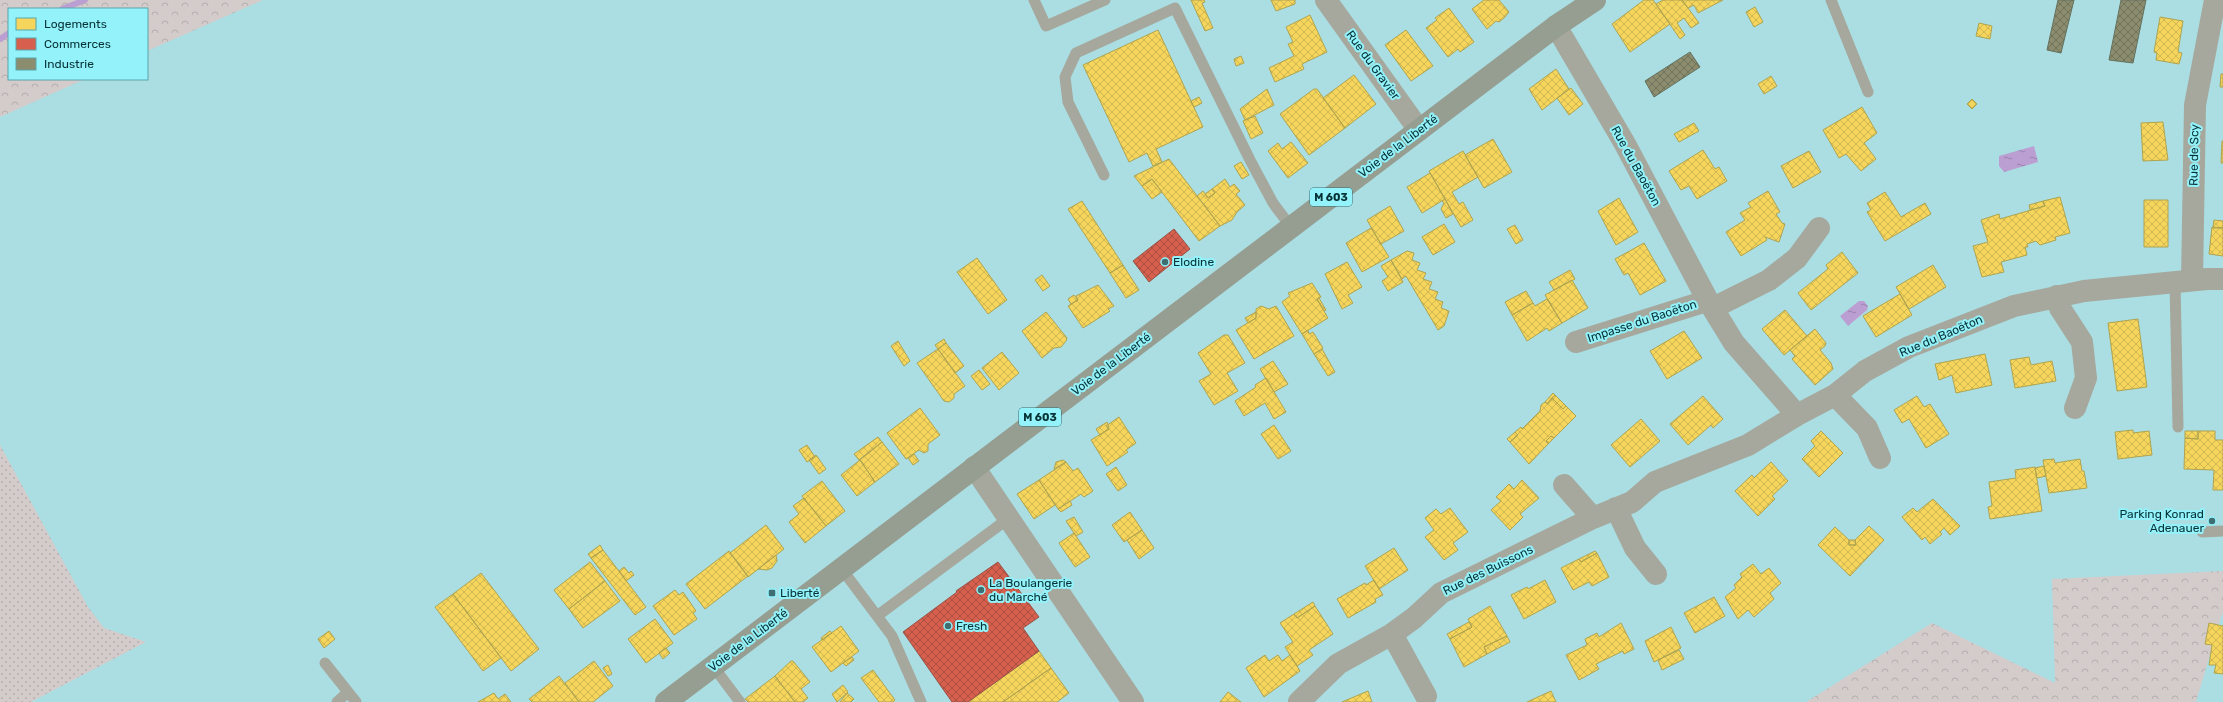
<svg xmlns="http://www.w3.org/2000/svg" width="2223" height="702" font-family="Rubik,sans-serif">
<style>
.forest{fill:url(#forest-crowns)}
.garden{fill:url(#garden-dots)}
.water{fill:url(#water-ripples)}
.homes{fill:url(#homes-cross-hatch);stroke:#aea450}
.shops{fill:url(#shops-cross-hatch);stroke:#985246}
.industry{fill:url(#industry-cross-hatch);stroke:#64715d}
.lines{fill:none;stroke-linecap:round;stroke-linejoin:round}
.stream{stroke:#bc9fd2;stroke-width:6}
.lane{stroke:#a6a89d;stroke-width:11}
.street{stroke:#a6a89d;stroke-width:22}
.primary{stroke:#969e92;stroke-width:22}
.poi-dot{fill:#3f6e72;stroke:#93f2fa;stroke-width:1.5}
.labels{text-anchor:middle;stroke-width:4;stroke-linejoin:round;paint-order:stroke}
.shield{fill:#93f2fa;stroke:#306c70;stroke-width:1}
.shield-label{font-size:11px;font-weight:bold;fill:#063235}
.street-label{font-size:12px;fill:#063235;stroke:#93f2fa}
.poi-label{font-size:12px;fill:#063235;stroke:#93f2fa;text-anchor:start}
</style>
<defs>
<pattern id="forest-crowns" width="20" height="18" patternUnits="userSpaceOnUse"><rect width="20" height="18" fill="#d4cbcb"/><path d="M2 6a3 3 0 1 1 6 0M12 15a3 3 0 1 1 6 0" fill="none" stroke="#b4afaf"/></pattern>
<pattern id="garden-dots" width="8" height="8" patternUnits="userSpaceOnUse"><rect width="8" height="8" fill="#d4cbcb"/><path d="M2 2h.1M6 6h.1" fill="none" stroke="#b4afaf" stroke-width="1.8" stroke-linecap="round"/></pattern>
<pattern id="water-ripples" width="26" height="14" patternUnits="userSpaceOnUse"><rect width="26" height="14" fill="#bc9fd2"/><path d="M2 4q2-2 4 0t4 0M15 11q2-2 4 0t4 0" fill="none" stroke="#9782ab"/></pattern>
<pattern id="homes-cross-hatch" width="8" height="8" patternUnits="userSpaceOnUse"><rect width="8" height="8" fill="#f6d55c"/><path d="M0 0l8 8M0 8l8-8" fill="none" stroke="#d1b751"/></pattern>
<pattern id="shops-cross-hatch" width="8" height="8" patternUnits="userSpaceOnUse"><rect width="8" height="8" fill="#d6604d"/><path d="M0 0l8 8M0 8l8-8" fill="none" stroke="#ac5041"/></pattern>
<pattern id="industry-cross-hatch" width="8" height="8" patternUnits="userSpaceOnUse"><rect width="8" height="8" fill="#8c8c6e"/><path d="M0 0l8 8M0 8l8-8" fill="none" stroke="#70735b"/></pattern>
</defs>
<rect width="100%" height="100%" fill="#aadee3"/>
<path class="forest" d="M0 0H263L147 51V9H9V79H85L0 117Z
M2223 571V611L2196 702H1806L1932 623 2055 683 2052 579Z"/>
<path class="garden" d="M0 445 88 607 104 628 146 642 31 702H0Z"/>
<path class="water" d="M2034 146 2038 162 2004 172 1999 166V156Z
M1859 301H1864L1868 306 1867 310 1848 326 1840 316Z"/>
<path class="homes" d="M1191 0H1204L1205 2 1202 3 1213 28 1205 31Z
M1271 0H1295V4L1276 11Z
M1484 0H1499L1509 12 1504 18 1499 22 1496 21 1487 29 1472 9Z
M1644 0H1653L1670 24 1630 52 1612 24Z
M1663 0H1682L1699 23 1691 28 1684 18 1677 23 1685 35 1680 39 1656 4Z
M1682 0H1723L1698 13 1694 5 1688 8Z
M1755 7 1763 22 1754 27 1746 12Z
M1449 8 1474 42 1460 52 1458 49 1448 57 1426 28 1437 20 1435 18Z
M1310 15 1327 52 1302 64 1304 69 1275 82 1269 68 1294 56 1288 44 1293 42 1286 27Z
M2160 17 2183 21 2178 52 2182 53 2179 64 2156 60 2157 53 2154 52Z
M1979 23 1992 26 1990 39 1976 36Z
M1158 30 1203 127 1156 149 1162 162 1153 166 1147 153 1129 162 1083 65Z
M1406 30 1433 66 1411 81 1385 45Z
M1241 56 1244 63 1236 66 1234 59Z
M1556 69 1569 89 1542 110 1529 89Z
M2221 74H2223V87H2220Z
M1354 75 1376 104 1345 128 1323 98Z
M1771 76 1777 86 1764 94 1758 84Z
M1571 88 1583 104 1569 115 1557 98Z
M1267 89 1274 105 1245 120 1240 109Z
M1314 89H1317L1345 128 1309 155 1280 114Z
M1199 97 1202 103 1194 107 1191 101Z
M1972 99 1977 104 1972 109 1967 104Z
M1862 107 1877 133 1864 143 1876 159 1861 171 1846 154 1839 158 1823 130Z
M1255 116 1263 133 1251 139 1243 121Z
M2163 122 2168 160 2143 161 2141 123Z
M1694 123 1699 131 1679 142 1674 134Z
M1493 139 1512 172 1484 188 1465 155Z
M2222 141H2223V163H2221Z
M1291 142 1308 163 1288 178 1268 151 1278 143 1282 149Z
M1703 150 1715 169 1719 167 1727 181 1697 199 1689 186 1681 190 1669 171Z
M1463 151 1478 177 1452 192 1459 204 1463 202 1473 220 1461 227 1429 171Z
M1809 151 1821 172 1793 188 1781 166Z
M1169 159 1220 226 1199 241 1152 179 1142 186 1134 176Z
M1241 162 1249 175 1242 179 1234 166Z
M1430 173 1445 199 1422 213 1407 187Z
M1152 179 1162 192 1152 199 1142 186Z
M1225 179 1230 187 1234 184 1240 191 1236 194 1245 205 1237 212 1232 220 1220 226 1197 196 1203 191 1208 198 1215 193 1212 189Z
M1212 189 1215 193 1208 198 1205 194Z
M1768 191 1780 212 1776 214 1782 223 1785 224 1779 242 1765 237 1767 240 1741 256 1726 232 1745 220 1740 213 1751 207 1748 203Z
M1885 192 1901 217 1925 203 1931 214 1885 241 1867 212 1871 210 1867 203Z
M2060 197 2070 233 2055 237 2056 240 2040 245 2036 241 2027 244 2028 247H2025L2027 255 2001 262 2004 272 1982 277 1973 246 1988 242 1981 220 1999 214 2000 219 2045 206 2043 201Z
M1619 198 1638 232 1616 245 1598 211Z
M1445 199 1453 214 1446 218 1441 209 1444 203 1442 201Z
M2144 200H2168V247H2144Z
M1082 201 1123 265 1110 273 1068 209Z
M2043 201 2045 206 2030 210 2029 205Z
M1390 206 1404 231 1381 244 1367 220Z
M2214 220 2223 221V228H2213Z
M1444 224 1455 242 1433 255 1422 237Z
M1515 225 1523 240 1516 244 1507 229Z
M2212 227 2223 228V256L2209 254Z
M1371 228 1389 257 1362 272 1346 243Z
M1644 243 1666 281 1640 295 1628 273 1624 275 1615 259Z
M1407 251 1414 253 1412 260 1420 263 1417 270 1426 273 1423 279 1432 282 1429 289 1438 292 1435 299 1443 302 1441 308 1449 311 1444 326 1438 330 1406 276 1402 279 1391 260Z
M1842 252 1858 273 1811 310 1798 293 1828 269 1826 265Z
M977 258 1007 300 988 314 957 272Z
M1391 260 1403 282 1388 291 1382 281 1388 277 1381 266Z
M1347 262 1362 287 1348 295 1353 303 1342 309 1325 274Z
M1123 265 1139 290 1126 298 1110 273Z
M1933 265 1946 287 1909 309 1896 287Z
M1570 270 1575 279 1554 290 1549 282Z
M1042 275 1050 286 1043 291 1035 280Z
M1572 280 1588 308 1562 323 1545 295Z
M1312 283 1321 297 1317 299 1328 318 1302 334 1282 302 1290 296 1288 293Z
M1098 285 1114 306 1108 309 1110 311 1083 328 1068 306 1078 300 1076 296Z
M1526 291 1533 303 1512 315 1505 302Z
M1900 294 1912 315 1876 337 1863 316Z
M1074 295 1078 300 1071 304 1068 299Z
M1319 298 1326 310 1324 311 1317 299Z
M1547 299 1562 323 1549 331 1547 328 1527 341 1512 315 1533 303 1535 306Z
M1261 306 1269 309 1276 306 1294 336 1254 359 1236 330 1256 318V309Z
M1785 310 1807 336 1784 355 1762 329Z
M1046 312 1067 338 1066 341 1061 347 1054 348 1042 358 1022 331Z
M1256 312V318L1248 323 1245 318Z
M2138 319 2147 387 2117 391 2108 323Z
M1815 329 1826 343 1825 346 1820 350 1831 363 1833 369 1815 385 1792 359 1795 356 1790 350Z
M1308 330 1309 334 1313 332 1323 348 1314 354 1302 334Z
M1684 331 1702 358 1667 379 1650 351Z
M1224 335H1228L1245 363 1227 373 1238 391 1214 405 1199 381 1211 374 1198 353Z
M944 339 946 343 938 349 935 345Z
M898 341 910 361 904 366 891 346Z
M946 343 964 366 955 373 938 349Z
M938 349 965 386 954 394V398L949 402 944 401 917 363Z
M1322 349 1335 372 1328 376 1314 354Z
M1002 352 1019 373 999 390 982 368Z
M1985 354 1992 385 1956 393 1952 375 1939 380 1935 364Z
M2029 357 2031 365 2052 361 2056 381 2015 388 2010 360Z
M1273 361 1288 384 1274 392 1260 369Z
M979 370 990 384 982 390 971 376Z
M1266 378 1286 412 1274 419 1265 403 1244 416 1235 401 1256 387 1255 385Z
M1553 393 1555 395 1547 404 1545 402Z
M1555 395 1566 406 1563 409 1552 398Z
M1703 396 1723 419 1713 428 1711 425 1688 445 1670 424Z
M1917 396 1924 407 1930 404 1949 434 1926 448 1909 419 1902 423 1894 410Z
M1552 398 1563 409 1566 406 1576 416 1554 438 1551 436 1546 441 1549 443 1529 464 1510 442 1518 435 1515 432 1521 427 1522 429 1540 411 1541 405 1545 402 1547 404Z
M920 408 940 435 928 444V451L924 453 919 450 906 459 887 433Z
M1119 417 1136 443 1126 450 1128 452 1107 466 1091 440 1109 429 1106 426Z
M1641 419 1660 441 1630 467 1611 445Z
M1107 422 1109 429 1100 435 1096 429Z
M1274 425 1291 451 1278 459 1261 434Z
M2133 430V433L2149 431 2152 455 2118 459 2115 432Z
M1821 431 1843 453 1819 477 1802 459 1815 446 1811 441Z
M2185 431H2198V439L2185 438Z
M2198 431H2215V440H2223V490H2213L2214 470 2184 469 2185 438 2198 439Z
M1515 432 1518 435 1510 442 1507 439Z
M1551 436 1554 438 1549 443 1546 441Z
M878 437 882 442 859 460 854 454Z
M882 442 899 464 875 482 860 460Z
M807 445 815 457 807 462 799 450Z
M914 454 919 461 913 465 908 458Z
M816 455 826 469 819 474 809 460Z
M2054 459 2055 463 2080 459 2082 471H2084L2087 488 2049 493 2043 460Z
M860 460 875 482 857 496 841 475Z
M1063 460 1066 462 1054 469 1056 462Z
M1066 462 1073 471 1078 468 1093 491 1084 497 1081 494 1058 509 1039 480Z
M1771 462 1788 481 1772 496 1775 499 1758 516 1735 491 1752 475 1754 478Z
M2044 466 2046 476 2037 478 2035 468Z
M1116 467 1127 485 1118 491 1106 474Z
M2035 467 2042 511 1990 519 1988 507 1992 506 1989 482 2016 478 2015 470Z
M1039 480 1055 505 1034 519 1017 494Z
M1522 480 1539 498 1520 514 1523 517 1510 530 1491 510 1501 501 1496 497 1509 484 1514 489Z
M822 481 845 511 826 526 802 496Z
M804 498 826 526 805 543 789 522 799 514 793 506Z
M1933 499 1960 526 1950 535 1944 528 1940 532 1942 534 1930 544 1925 537 1922 540 1902 517 1913 508 1917 512Z
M1070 501 1072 505 1061 512 1058 509Z
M1450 508 1468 532 1453 543 1458 550 1444 560 1425 537 1434 530 1425 518 1436 509 1441 514Z
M1130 512 1142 530 1124 542 1112 525Z
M1074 517 1083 532 1076 536 1066 521Z
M766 525 784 549 748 577 730 553Z
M1869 526 1884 540 1850 576 1818 545 1835 527 1849 540V545H1856L1855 540Z
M1142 530 1154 548 1139 559 1127 540Z
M1074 533 1090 557 1075 567 1059 543Z
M1849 540H1855L1856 545H1849Z
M600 545 603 550 591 558 588 554Z
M1394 548 1408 570 1379 589 1365 566Z
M603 550 646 607 635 615 591 558Z
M729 551 748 576 705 609 686 584Z
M1595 551 1597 553 1581 562 1579 559Z
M1597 553 1609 577 1592 586 1589 582 1573 590 1561 568 1579 559 1581 562Z
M776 555 777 561 772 568 767 570 758 569Z
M590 562 605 581 569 609 554 590Z
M1753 564 1761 574 1769 568 1781 583 1770 593 1774 599 1754 617 1748 610 1738 619 1725 597 1736 588 1734 585 1742 577 1740 574Z
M624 567 629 573 631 571 634 575 626 581 619 571Z
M481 573 539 649 511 671 453 594Z
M1374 580 1383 595 1375 599 1376 602 1348 618 1337 599 1365 583 1366 585Z
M1545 580 1556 602 1524 619 1511 595 1527 587 1528 589Z
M605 581 620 601 583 628 569 609Z
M675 590 679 595 683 592 696 611 693 613 697 619 674 635 653 606Z
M453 594 501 658 483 671 435 607Z
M1714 597 1725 616 1695 633 1684 613Z
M1313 602 1315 606 1297 618 1294 614Z
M1315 606 1333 634 1309 650 1313 655 1297 666 1285 647 1293 642 1280 623 1294 614 1297 618Z
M1490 606 1507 636 1484 647 1487 654 1464 667 1450 639 1472 627 1468 619Z
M655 619 673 643 646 663 628 639Z
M1469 622 1472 627 1450 639 1447 634Z
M1621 623 1634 649 1624 654 1623 651 1596 664 1599 669 1579 680 1566 655 1587 645 1585 639 1597 633 1599 637Z
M2209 623 2223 626V674L2214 673 2216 665H2209L2212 645 2205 644Z
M841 626 859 651 831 672 812 647Z
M1671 627 1681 648 1654 662 1645 641Z
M329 631 335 639 324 648 318 639Z
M830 631 832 633 822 640 821 638Z
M1507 636 1510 642 1487 654 1484 647Z
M666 648 670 653 663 659 659 653Z
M1679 650 1684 659 1662 670 1658 660Z
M1039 651 1051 668 1003 702H968Z
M1265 655 1269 661 1278 655 1282 661 1290 655 1300 671 1264 697 1246 668Z
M852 657 854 660 846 666 843 663Z
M594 661 613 686 593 702H579L565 683Z
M791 661H793L810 682 801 689 808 698 803 702H795L775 676Z
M608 665 612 674 608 676 603 668Z
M1051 668 1069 693 1057 702H1003Z
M873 670 895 700 893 702H879L861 678Z
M559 676 579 702H532L529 699Z
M775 676 795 702H748L745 699Z
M843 685 848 692 837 702 832 694Z
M1368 691 1372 702H1342Z
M1551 691 1556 702H1527Z
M1228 692 1241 702H1220Z
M494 693 498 699 505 694 511 702H478Z
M847 693 854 699 851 702H840Z"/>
<path class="shops" d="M1174 229 1190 249 1149 282 1133 261Z
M998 562 1039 617 1023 628 1039 651 968 702H952L903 632 957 592 956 591Z"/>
<path class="industry" d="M2058 0H2074L2061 53 2047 50Z
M2121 0H2146L2133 63 2109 60Z
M1690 52 1700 67 1654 97 1645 81Z"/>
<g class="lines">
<path class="stream" d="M62 9 85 0
M0 39 9 33"/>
<path class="lane" d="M1034 0 1046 26 1105 0
M1831 0 1868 92
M1104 175 1068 102 1065 77 1076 53 1175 8 1250 160 1273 203 1291 227
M2175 282 2178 427
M2202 532 2223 531
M841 568 892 636 921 702
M877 616 1009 518
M325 663 356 702
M713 666 740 702
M337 702 348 692"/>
<path class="street" d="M1326 0 1419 130
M1556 26 1625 144 1707 299 1734 343 1797 415
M2192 280 2195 105 2215 0
M2057 296 2060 308 2082 342 2086 378 2075 408
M1713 308 1769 280 1797 258 1819 228
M1576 342 1700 303 1707 299
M1835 395 1867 428 1880 458
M974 467 1133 702
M1564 485 1593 518
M1616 508 1635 548 1656 574
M1392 634 1426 696
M1299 702 1338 664 1392 634 1414 618 1441 593 1593 518 1632 502 1655 482 1748 445 1797 415 1835 395 1865 371 1909 347 2014 306 2084 291 2207 279H2223"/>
<path class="primary" d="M666 702 1556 26 1595 0"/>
</g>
<g class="poi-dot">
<circle cx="1165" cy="262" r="4"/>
<circle cx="2212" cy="521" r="4"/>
<circle cx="981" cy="590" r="4"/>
<rect x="768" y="589" width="8" height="8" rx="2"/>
<circle cx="948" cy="626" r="4"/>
</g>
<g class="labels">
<g class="shield">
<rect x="1310" y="188" width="42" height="18" rx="3"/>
<rect x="1019" y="408" width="42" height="18" rx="3"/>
</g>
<g class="shield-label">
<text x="1331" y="201">M 603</text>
<text x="1040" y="421">M 603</text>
</g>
<g class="street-label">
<text transform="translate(1373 65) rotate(54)" y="4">Rue du Gravier</text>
<text transform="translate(1398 146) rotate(-37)" y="4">Voie de la Liberté</text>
<text transform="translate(2194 155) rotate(-89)" y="4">Rue de Scy</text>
<text transform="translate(1636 166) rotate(61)" y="4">Rue du Baoëton</text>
<text transform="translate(1642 321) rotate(-18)" y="4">Impasse du Baoëton</text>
<text transform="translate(1941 336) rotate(-23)" y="4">Rue du Baoëton</text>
<text transform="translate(1111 364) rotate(-37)" y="4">Voie de la Liberté</text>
<text transform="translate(1488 570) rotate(-26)" y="4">Rue des Buissons</text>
<text transform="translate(748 640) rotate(-37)" y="4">Voie de la Liberté</text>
</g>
<g class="poi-label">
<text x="1173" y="266">Elodine</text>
<text x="2204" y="518" text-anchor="end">Parking Konrad<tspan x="2204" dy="14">Adenauer</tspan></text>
<text x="989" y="587">La Boulangerie<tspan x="989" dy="14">du Marché</tspan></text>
<text x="780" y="597">Liberté</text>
<text x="956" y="630">Fresh</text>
</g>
</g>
<rect x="8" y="8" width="140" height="72" fill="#93f2fa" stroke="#5ba5ab"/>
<rect x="16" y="18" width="20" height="12" fill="#f6d55c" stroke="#5ba5ab"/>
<text x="44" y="28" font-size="12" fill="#063235">Logements</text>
<rect x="16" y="38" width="20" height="12" fill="#d6604d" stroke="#5ba5ab"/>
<text x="44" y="48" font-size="12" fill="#063235">Commerces</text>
<rect x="16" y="58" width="20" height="12" fill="#8c8c6e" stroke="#5ba5ab"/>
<text x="44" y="68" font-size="12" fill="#063235">Industrie</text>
</svg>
